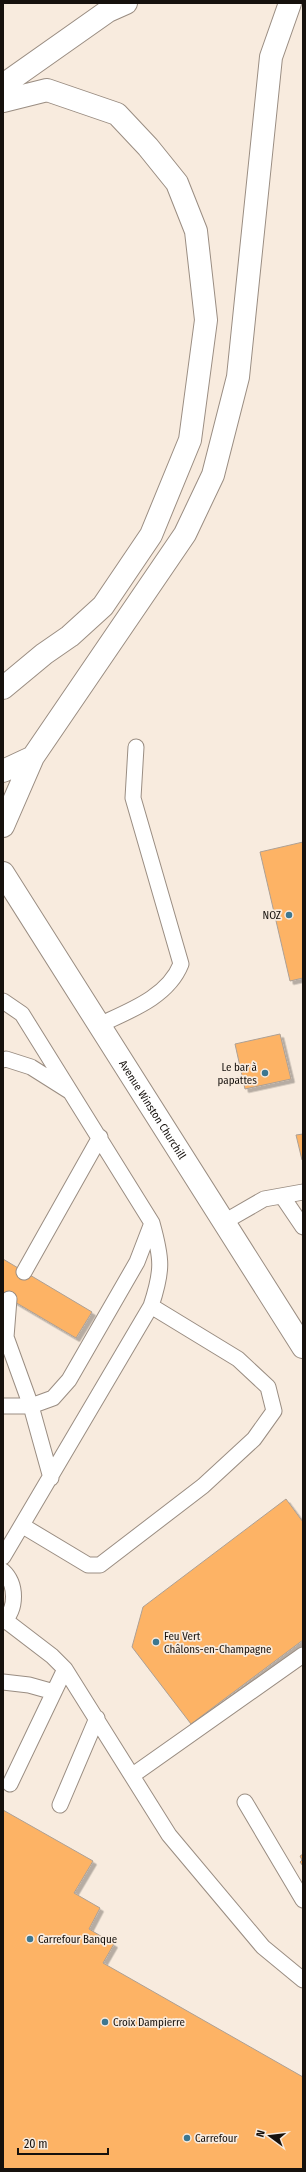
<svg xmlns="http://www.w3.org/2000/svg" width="306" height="2172" font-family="'Fira Sans Condensed',sans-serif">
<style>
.building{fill:#fdb365;stroke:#ada095;filter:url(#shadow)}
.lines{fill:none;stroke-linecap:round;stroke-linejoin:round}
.service-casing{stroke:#9a8d82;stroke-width:17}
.minor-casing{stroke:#9a8d82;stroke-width:24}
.primary-casing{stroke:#9a8d82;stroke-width:24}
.service{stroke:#fff;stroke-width:15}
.minor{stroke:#fff;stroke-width:22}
.primary{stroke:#fff;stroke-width:22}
.poi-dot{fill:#3d7790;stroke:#f8ebde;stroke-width:1.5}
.labels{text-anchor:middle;stroke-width:3.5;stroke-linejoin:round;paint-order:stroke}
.poi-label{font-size:11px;fill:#16110d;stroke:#f8ebde;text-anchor:start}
.street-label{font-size:11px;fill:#16110d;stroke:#f8ebde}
</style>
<defs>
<filter id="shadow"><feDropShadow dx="3.5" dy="3.5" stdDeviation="0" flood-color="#0004"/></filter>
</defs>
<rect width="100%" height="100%" fill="#f8ebde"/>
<path class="building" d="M303 842V978L290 981 260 852Z
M280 1034 291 1079 245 1089 235 1044Z
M303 1134V1160H302L296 1135Z
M3 1259 92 1312 76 1338 3 1295Z
M286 1499 303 1522V1640L191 1724 132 1647 143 1607Z
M3 1810 93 1861 74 1893 100 1908 89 1929 114 1944 103 1963 303 2077V2169H3Z
M303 1854V1866L300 1862 302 1860 300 1856Z"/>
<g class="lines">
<defs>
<path id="service" d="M3 1001 22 1014 152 1223C162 1259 163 1270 151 1306L3 1557
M99 1025C129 1011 168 997 181 964L133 798 136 747
M3 1060 6 1059 31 1067 69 1091
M282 1196 303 1227
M224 1222 264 1199 303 1192
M24 1272 100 1137
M9 1299 6 1337 31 1406 51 1478
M3 1406H31L53 1398 69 1380 137 1262 152 1223
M23 1526 88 1565H100L203 1486 254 1439 274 1411 268 1387 238 1359 151 1306
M3 1571C17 1584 17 1609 3 1622
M5 1620 52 1656 65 1669 169 1835 263 1947 303 1980
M3 1682 29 1685 54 1692
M133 1775 303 1655
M10 1784 65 1669
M245 1802 303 1900
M60 1805 97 1718"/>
<g id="minor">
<path id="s1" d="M3 873 303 1347"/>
</g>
<path id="primary" d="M3 85 108 11 126 3
M3 101 47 90 117 114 148 147 177 183 196 231 206 320 190 440 151 535 103 606 70 636 44 654 3 688
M3 771 33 757
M3 826 33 757 185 534 213 475 238 377 271 57 290 3"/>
</defs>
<use href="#service" class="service-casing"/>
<use href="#minor" class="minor-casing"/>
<use href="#primary" class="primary-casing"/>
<use href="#service" class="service"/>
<use href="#minor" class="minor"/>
<use href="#primary" class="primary"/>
</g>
<g class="poi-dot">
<circle cx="289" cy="915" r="4"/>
<circle cx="265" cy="1073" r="4"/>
<circle cx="156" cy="1642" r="4"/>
<circle cx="30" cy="1939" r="4"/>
<circle cx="105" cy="2022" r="4"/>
<circle cx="187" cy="2138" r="4"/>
</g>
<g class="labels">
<g class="poi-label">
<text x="281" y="919" text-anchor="end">NOZ</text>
<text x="257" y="1071" text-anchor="end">Le bar à<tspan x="257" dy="13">papattes</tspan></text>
<text x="164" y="1640">Feu Vert<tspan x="164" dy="13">Châlons-en-Champagne</tspan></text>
<text x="38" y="1943">Carrefour Banque</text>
<text x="113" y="2026">Croix Dampierre</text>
<text x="195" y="2142">Carrefour</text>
</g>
<g class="street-label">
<text dy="4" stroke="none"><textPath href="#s1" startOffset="280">Avenue Winston Churchill</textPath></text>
</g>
</g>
<rect width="306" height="2172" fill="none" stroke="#16110d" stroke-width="8"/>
<g transform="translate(270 2136) rotate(285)" stroke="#f8ebde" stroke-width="3" paint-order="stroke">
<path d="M0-3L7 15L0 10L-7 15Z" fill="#16110d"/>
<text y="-6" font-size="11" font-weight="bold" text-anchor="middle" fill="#16110d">N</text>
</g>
<path d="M18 2148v6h90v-6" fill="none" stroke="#16110d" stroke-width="2"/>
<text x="24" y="2148" font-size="12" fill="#16110d" stroke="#f8ebde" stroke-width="3" paint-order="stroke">20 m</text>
</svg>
